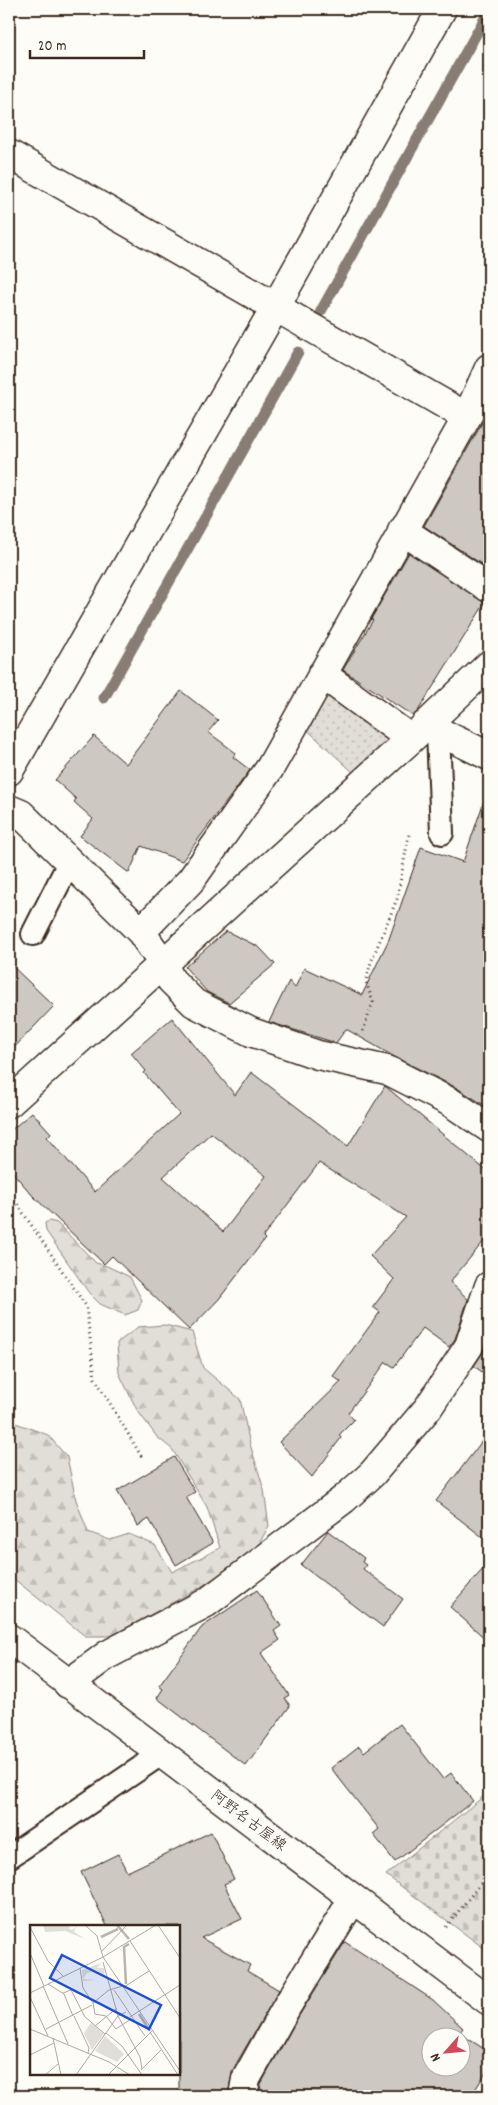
<svg xmlns="http://www.w3.org/2000/svg" width="498" height="2105" font-family="Dekko,'Klee One',sans-serif">
<style>
.grass{fill:url(#grass-dots);stroke:#8e847a}
.forest{fill:url(#forest-firs);stroke:#8e847a}
.cemetery{fill:url(#cemetery-stones);stroke:#8e847a}
.lines{fill:none;stroke-linecap:round;stroke-linejoin:round}
.stream{stroke:#887d74;stroke-width:11}
.building{fill:#cdc8c2;stroke:#3b2a1e;fill-rule:evenodd}
.service-casing{stroke:#3b2a1e;stroke-width:26}
.minor-casing{stroke:#3b2a1e;stroke-width:31}
.tertiary-casing{stroke:#3b2a1e;stroke-width:31}
.secondary-casing{stroke:#3b2a1e;stroke-width:31}
.path{stroke:#3b2a1e;stroke-width:3;stroke-dasharray:1 4;stroke-linecap:butt}
.service{stroke:#fdfcf7;stroke-width:22}
.minor{stroke:#fdfcf7;stroke-width:28}
.tertiary{stroke:#fdfcf7;stroke-width:28}
.secondary{stroke:#fdfcf7;stroke-width:28}
.labels{text-anchor:middle;stroke-width:4.5;stroke-linejoin:round;paint-order:stroke}
.street-label{font-size:15px;fill:#3b2a1e;stroke:#fdfcf7}
.inset-river{fill:none;stroke:#bbb4ad;stroke-width:2.5}
.inset-road{fill:none;stroke:#afa8a0;stroke-width:1}
.view{fill:#1d4ed8;fill-opacity:0.15;stroke:#1d4ed8;stroke-width:2.5}
.inset-edge{fill:none;stroke:#3b2a1e;stroke-width:2.5}
</style>
<defs>
<pattern id="grass-dots" width="8" height="8" patternUnits="userSpaceOnUse" patternTransform="scale(1.25)"><rect width="8" height="8" fill="#e1ded7"/><path d="M2 2h.1M6 6h.1" fill="none" stroke="#c2bfb8" stroke-width="1.8" stroke-linecap="round"/></pattern>
<pattern id="forest-firs" width="22" height="20" patternUnits="userSpaceOnUse" patternTransform="scale(1.25)"><rect width="22" height="20" fill="#e1ded7"/><path d="M5 1l3.5 6h-7zM16 11l3.5 6h-7z" fill="#c2bfb8"/></pattern>
<pattern id="cemetery-stones" width="16" height="16" patternUnits="userSpaceOnUse" patternTransform="scale(1.25)"><rect width="16" height="16" fill="#e1ded7"/><path d="M2 7V4a2 2 0 0 1 4 0v3zM10 15v-3a2 2 0 0 1 4 0v3z" fill="#c2bfb8"/></pattern>
</defs>
<rect width="100%" height="100%" fill="#fdfcf7"/>
<filter id="ink" filterUnits="userSpaceOnUse"><feTurbulence type="fractalNoise" baseFrequency=".02" numOctaves="2"/><feDisplacementMap in="SourceGraphic" scale="10" xChannelSelector="R" yChannelSelector="G"/><feConvolveMatrix kernelMatrix="1 2 1 2 8 2 1 2 1" color-interpolation-filters="sRGB"/></filter>
<g filter="url(#ink)">
<path class="grass" d="M325 686 394 736 354 773 303 726Z"/>
<path class="forest" d="M49 1221 57 1223 96 1263 107 1266 130 1277 142 1300 138 1310 125 1315 100 1304 89 1293 46 1231 45 1223Z
M165 1325 192 1332 203 1368 240 1399 250 1444 264 1490 269 1526 253 1554 194 1591 111 1636H85L9 1575V1419L13 1422 48 1435 67 1457 76 1500 88 1532 110 1540 129 1534 155 1545 172 1572 220 1548 207 1507 172 1449 157 1437 137 1410 119 1373 117 1343 138 1327Z"/>
<path class="cemetery" d="M489 1792V1952L386 1875Z"/>
<g class="lines">
<path class="stream" d="M321 311 489 11
M104 698 298 352"/>
</g>
<path class="building" d="M489 406V569L424 526 481 425Z
M409 553 485 603 418 711 413 716 343 670 373 620 371 619Z
M181 691 218 720 208 732 236 753 233 757 250 770 182 861 141 846 129 873 80 836 93 819 74 802 76 799 55 780 94 736 126 764Z
M484 801 489 802V1108L457 1088 393 1056 346 1029 336 1043 269 1022 289 981 295 988 304 968 362 995 389 939 421 847 463 862Z
M226 931 259 947 275 964 229 1003 207 992 185 967Z
M9 963 54 1006 9 1053Z
M172 1018 235 1095 251 1072 348 1146 385 1086 489 1173V1235L450 1282 468 1299 455 1339 449 1347 423 1328 394 1367 386 1362 348 1413 354 1420 339 1435 341 1438 312 1477 279 1442 341 1382 333 1376 380 1312 373 1307 394 1279 370 1256 406 1217 319 1163 263 1237 265 1239 219 1299 189 1330 112 1256 104 1264 33 1196 9 1168V1132L32 1112 51 1133 47 1137 95 1192 179 1114 144 1073 146 1071 131 1053ZM211 1133 266 1176 223 1232 163 1177Z
M489 1335V1377L474 1366 484 1351Z
M489 1432V1542L436 1501Z
M174 1457 195 1492 186 1497 213 1543 176 1565 149 1519 138 1526 117 1491Z
M328 1531 364 1558 362 1562 366 1565 363 1569 403 1599 383 1627 301 1565Z
M489 1562V1642L450 1607Z
M257 1590 281 1626 274 1631 280 1640 261 1653 289 1695 285 1698 290 1706 246 1766 157 1698 163 1689 159 1686 202 1627Z
M400 1724 443 1779 451 1773 473 1801 395 1862 373 1834 379 1829 331 1768 359 1746 364 1752Z
M211 1832 234 1879 224 1884 242 1919 201 1938 250 1965 247 1971 279 1990 232 2071 228 2096H179V1926H107L81 1872 118 1854 127 1872Z
M345 1942 433 2000 463 2028 459 2033 489 2052V2068L471 2096H259L261 2084 300 2014ZM430 2038H460V2068H430Z"/>
<g class="lines">
<defs>
<path id="service" d="M438 731 442 833
M33 934 70 861
M9 1857 161 1754"/>
<path id="minor" d="M9 154 467 417
M402 530 489 588
M322 674 411 739
M425 725 489 756
M9 809 21 814 141 932 162 962 171 980 194 1003 251 1032 318 1055 387 1070 450 1102 489 1128
M141 932 191 880 270 768 467 417 489 368
M9 1103 411 739 489 665
M68 1684 107 1655 206 1603 344 1499 372 1474 428 1408 469 1346 489 1286
M243 2096 246 2079 287 2006 353 1899"/>
<path id="tertiary" d="M9 771 276 306 442 9"/>
<path id="secondary" d="M9 1638 489 2001"/>
</defs>
<use href="#service" class="service-casing"/>
<use href="#minor" class="minor-casing"/>
<use href="#tertiary" class="tertiary-casing"/>
<use href="#secondary" class="secondary-casing"/>
<path class="path" d="M363 1031 373 1002 366 982 371 962 397 899 409 834
M9 1192 86 1306 95 1378 143 1459
M446 1927 489 1873"/>
<use href="#service" class="service"/>
<use href="#minor" class="minor"/>
<use href="#tertiary" class="tertiary"/>
<use href="#secondary" class="secondary"/>
</g>
</g>
<g class="labels">
<g class="street-label">
<text transform="translate(249 1820) rotate(37)" y="5">阿野名古屋線</text>
</g>
</g>
<g transform="translate(30 1925)">
<rect width="150" height="150" fill="#fdfcf7"/>
<path d="M13 0H40L39 4 43 5 47 0 44 7 55 14 35 6 15 7ZM61 98 74 109 62 125 54 108Z" fill="#e1ded7"/>
<path d="M71 38 67 43H74L75 52 67 46 57 48 53 54 65 55 53 56 52 45Z" fill="#e1ded7"/>
<path d="M75 111 94 129 87 137 65 126Z" fill="#e1ded7"/>
<path class="inset-river" d="M87 0 99 14M71 12 88 4M96 59 94 22 99 19M109 89 120 106"/>
<path class="inset-road" d="M126 0 73 32 150 146M128 0 150 33M0 2 18 36 33 51M100 16 150 93M72 26 97 0M0 28 14 61M50 43 53 63 63 78 65 89 76 91 86 104 101 94M18 59 34 69 43 91M13 61 38 119M94 62 119 46M84 65 115 111M0 68 73 32 67 11 55 0M33 68 41 65 55 92 75 109M0 72 18 111M63 78 79 65 93 61M96 87 88 91 110 132 112 144M44 91 59 123 58 128M100 92 150 60M65 101 87 83M0 104 79 137 100 150M16 104 62 80M120 107 148 150M76 108 92 121 112 150M23 113 31 150M0 130 24 118M111 145 131 125M15 150 28 139M46 150 88 91 73 37M78 150 123 105"/>
<path class="view" d="M32 30 131 80 119 104 20 53Z"/>
<rect width="150" height="150" class="inset-edge"/>
</g>
<rect width="498" height="2105" fill="none" stroke="#fdfcf7" stroke-width="30"/>
<rect x="15" y="15" width="468" height="2075" fill="none" stroke="#3b2a1e" stroke-width="2" filter="url(#ink)"/>
<g transform="translate(446 2052) rotate(243)"><circle r="24" fill="#fdfcf7" stroke="#afa8a0"/>
<path d="M0-4L9 19L0 12L-9 19Z" fill="#d1495b"/>
<text y="-8" font-size="14" font-weight="bold" text-anchor="middle" fill="#3b2a1e">N</text>
</g>
<path d="M30 50v8h114v-8" fill="none" stroke="#3b2a1e" stroke-width="2.5"/>
<text x="38" y="50" font-size="15" fill="#3b2a1e" stroke="#fdfcf7" stroke-width="4" paint-order="stroke">20 m</text>
</svg>
